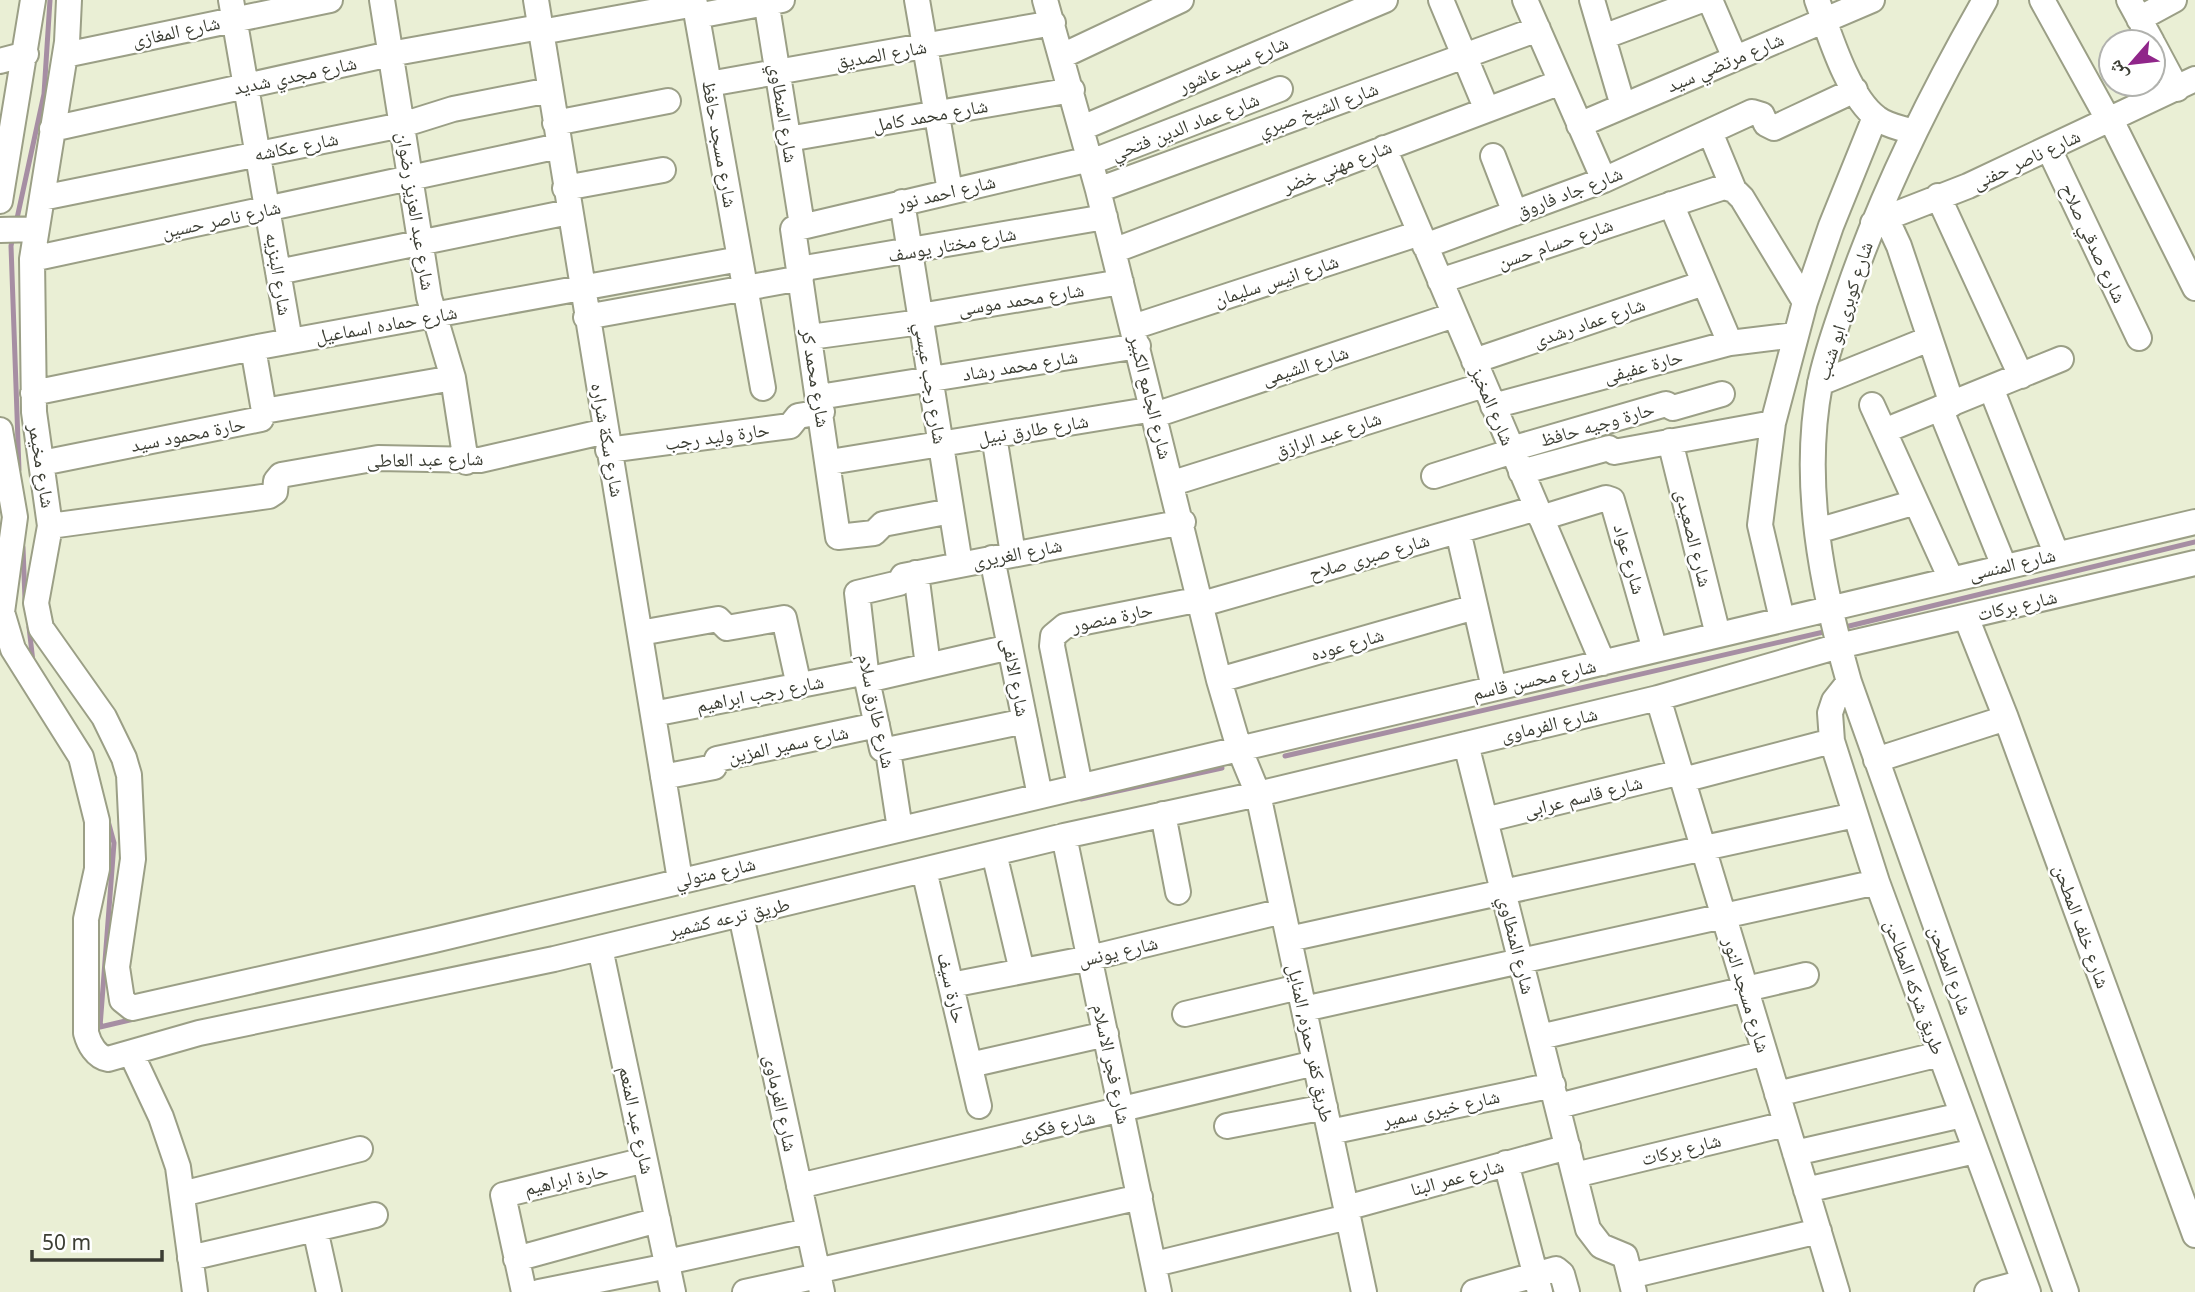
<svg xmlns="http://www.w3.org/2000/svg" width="2195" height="1292" font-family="'Noto Sans','Noto Naskh Arabic',sans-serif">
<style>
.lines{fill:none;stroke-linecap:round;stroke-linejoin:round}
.stream{stroke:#a68ea3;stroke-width:5}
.minor-casing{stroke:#9b9f86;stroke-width:28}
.minor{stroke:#fff;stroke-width:24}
.labels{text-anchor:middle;stroke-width:5;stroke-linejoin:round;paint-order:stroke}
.street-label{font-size:19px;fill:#3c3e34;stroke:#fff}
</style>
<rect width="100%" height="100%" fill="#eaefd5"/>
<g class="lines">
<path class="stream" d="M16 223 44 94 50 0
M13 236 11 246 19 470
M23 547 25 600
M29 627 33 662
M1841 628 2195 542
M1285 756 1828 631
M1081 799 1222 768
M108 821 114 843 100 1027 134 1019"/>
<defs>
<path id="minor" d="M69 0 67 42 32 259 34 412 50 526 36 603 41 628 104 717 124 758 129 775 133 859 117 967 122 1000 132 1008 434 940 2195 522
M231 0 290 341
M382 0 429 297 453 378 466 462
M536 0 680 880
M694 0 763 388
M766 0 802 225
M917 0 950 191
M1045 0 1098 190 1219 680 1239 748 1258 794 1364 1292
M1441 0 1487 110
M1525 0 1604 180
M1592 0 1623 106
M1710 0 1735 58
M1817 0C1829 33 1848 97 1877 118 1887 126 1902 128 1913 132
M1985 0C1931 94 1883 190 1848 292 1838 322 1826 353 1820 384 1801 483 1822 587 1849 682L2066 1292
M2042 0 2109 121
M2129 0 2152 42
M697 16 782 0
M2139 19 2174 0
M541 32 695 4
M1603 37 1702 0
M2153 44 2177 89
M65 55 330 0
M1062 56 1181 0
M0 61 26 54
M709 84 1053 23
M2111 120 2195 288
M555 123 668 101
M1579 125 1872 0
M1082 128 1385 0
M52 129 390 54 540 27
M1710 132 1734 190
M788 139 1072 90
M1384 148 1603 663
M2049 149 2139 338
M1493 156 1515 213
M1091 162 1280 89
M565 188 663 170
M1098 190 1538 29
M1938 196 2021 376
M42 198 402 125 453 109 550 90
M0 201 33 0
M902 202 960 564
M1671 204 1730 343
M1886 218 1899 246 1952 404
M1873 223 1968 186 2195 79
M0 230 36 229
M1425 246 1604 180 1752 112 1762 115 1766 124 1774 128 1855 90
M1113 251 1561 82
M32 259 559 146
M799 269 1105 217
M278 272 569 212
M1440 281 1724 187 1734 190 1742 198 1805 302
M920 316 1121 282
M586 317 801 278
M1133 327 1420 233
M810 337 921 322
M1474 361 1704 283
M1820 383 1929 339
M1991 388 2056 553
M33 393 253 348 740 259
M819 397 1138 346
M1872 405 1951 579
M1493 406 1730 343 1795 335
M1940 408 2004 566
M264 411 453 378
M1155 415 1454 315
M0 430 15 517 2 612 13 649 81 757 97 821V869L86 919V1033C89 1044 96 1057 108 1059L199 1033 554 959 1064 836 1258 794 1658 698 1839 646 2195 563
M1884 431 2061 359
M994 436 1013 554
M1670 441 1718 635
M1511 449 1666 404 1673 408 1722 394
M608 450 790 426 798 416 822 412
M830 462 1154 409
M42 463 261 419 264 411 253 348
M1521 472 1609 448 1614 452 1773 423
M1434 476 1513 451
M1173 483 1484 385
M951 511 883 524 874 533 838 537 793 229 1090 159
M1541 518 1606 498 1612 500 1655 650
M50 526 269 496 275 492 276 481 281 475 378 458 480 460 606 431
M1458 531 1494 688
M1817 531 1916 502
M992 558 1040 796
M916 573 928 666
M1202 604 1537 508
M1966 617 2006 718 2195 1235
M1782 619 1760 525 1773 423 1805 302 1831 226 1875 117
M640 633 718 619 727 628 784 618 799 686
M867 680 1010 647
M1219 680 1475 607
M1849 682 1834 701 1830 713 1832 741 1877 882 2028 1292
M1658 698 1837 1292
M653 714 867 672
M1466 744 1588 1229 1601 1246 1625 1256 1634 1292
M887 750 1025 721
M1876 760 2006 718
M663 777 714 767 717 759 877 725
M1683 780 1832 741
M1080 786 1052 646 1053 636 1065 626 1201 599
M1163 814 1178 892
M1485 820 1681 772
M900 829 888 751 882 749 867 680 857 593 899 583 903 576 1183 522
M1064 836 1159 1292
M994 853 1022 971
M924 870 979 1106
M741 915 822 1292
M1289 939 1855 815
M600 948 673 1292
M951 985 1090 958 1283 911
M1304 1009 1877 882
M1185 1014 1299 987
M1540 1037 1806 975
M131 1053 161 1117 178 1167 195 1292
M970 1065 1106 1034
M1777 1094 1940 1054
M1558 1106 1765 1053
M1227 1126 1325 1107
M1330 1132 1553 1085
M1795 1153 1962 1115
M1506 1163 1540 1292
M1575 1175 1786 1124
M799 1186 1315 1063
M1806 1190 1975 1151
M182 1194 360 1149
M1346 1208 1568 1147
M315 1229 329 1292
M190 1258 375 1215
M516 1259 658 1220
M667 1262 808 1231
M1155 1264 1348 1217
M817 1271 1140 1197
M1630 1276 1819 1231
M524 1292 503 1195 645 1160
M539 1292 668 1266
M745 1292 818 1276
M1474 1292 1556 1269 1562 1274 1567 1292
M1987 1292 2024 1282"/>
</defs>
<use href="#minor" class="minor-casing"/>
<use href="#minor" class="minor"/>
</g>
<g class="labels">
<g class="street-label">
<text transform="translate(176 31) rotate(-12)" y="7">شارع المغازى</text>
<text transform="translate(881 54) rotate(-10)" y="7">شارع الصديق</text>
<text transform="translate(1725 62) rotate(-23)" y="7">شارع مرتضي سيد</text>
<text transform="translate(1233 64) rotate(-23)" y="7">شارع سيد عاشور</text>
<text transform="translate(295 75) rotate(-12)" y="7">شارع مجدي شديد</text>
<text transform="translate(1318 109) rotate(-20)" y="7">شارع الشيخ صبري</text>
<text transform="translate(784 113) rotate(81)" y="7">شارع المنطاوي</text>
<text transform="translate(930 115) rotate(-10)" y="7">شارع محمد كامل</text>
<text transform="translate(1185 126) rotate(-21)" y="7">شارع عماد الدين فتحي</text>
<text transform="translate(720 144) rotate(80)" y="7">شارع مسجد حافظ</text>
<text transform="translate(296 146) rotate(-11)" y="7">شارع عكاشه</text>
<text transform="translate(2026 159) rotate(-25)" y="7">شارع ناصر حفنى</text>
<text transform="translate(1337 166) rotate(-21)" y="7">شارع مهني خضر</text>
<text transform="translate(946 192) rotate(-13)" y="7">شارع احمد نور</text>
<text transform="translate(1569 192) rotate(-21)" y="7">شارع جاد فاروق</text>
<text transform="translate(416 211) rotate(81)" y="7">شارع عبد العزيز رضوان</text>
<text transform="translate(221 219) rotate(-12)" y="7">شارع ناصر حسين</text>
<text transform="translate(1555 243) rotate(-19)" y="7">شارع حسام حسن</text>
<text transform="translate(2094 243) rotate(65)" y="7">شارع صدقي صلاح</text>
<text transform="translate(952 244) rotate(-10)" y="7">شارع مختار يوسف</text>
<text transform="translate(279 274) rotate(81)" y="7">شارع البنزيه</text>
<text transform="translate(1276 280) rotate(-18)" y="7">شارع انيس سليمان</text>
<text transform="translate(1021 299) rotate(-9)" y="7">شارع محمد موسى</text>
<text transform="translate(1844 311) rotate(-72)" y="7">شارع كوبرى ابو شنب</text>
<text transform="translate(1589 322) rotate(-19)" y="7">شارع عماد رشدى</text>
<text transform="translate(386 324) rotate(-10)" y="7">شارع حماده اسماعيل</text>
<text transform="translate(1020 365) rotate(-9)" y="7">شارع محمد رشاد</text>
<text transform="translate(1305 365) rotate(-18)" y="7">شارع الشيمى</text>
<text transform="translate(1643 366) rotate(-15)" y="7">حارة عفيفى</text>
<text transform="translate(816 378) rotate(81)" y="7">شارع محمد كر</text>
<text transform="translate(931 383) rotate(81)" y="7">شارع رجب عيسي</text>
<text transform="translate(1151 397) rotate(76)" y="7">شارع الجامع الكبير</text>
<text transform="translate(1493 406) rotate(67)" y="7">شارع المخبز</text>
<text transform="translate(1597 424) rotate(-16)" y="7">حارة وجيه حافظ</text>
<text transform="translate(1033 429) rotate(-9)" y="7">شارع طارق نبيل</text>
<text transform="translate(188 434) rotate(-11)" y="7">حارة محمود سيد</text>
<text transform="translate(1328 434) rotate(-18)" y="7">شارع عبد الرازق</text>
<text transform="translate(717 436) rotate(-8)" y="7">حارة وليد رجب</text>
<text transform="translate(608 440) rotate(80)" y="7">شارع سكة شراره</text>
<text transform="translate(425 459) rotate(-1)" y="7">شارع عبد العاطى</text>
<text transform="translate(42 466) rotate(81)" y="7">شارع مخيمر</text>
<text transform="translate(1694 538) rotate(76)" y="7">شارع الصعيدى</text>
<text transform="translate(1017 553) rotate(-11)" y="7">شارع الغريرى</text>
<text transform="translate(1369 556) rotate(-16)" y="7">شارع صبرى صلاح</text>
<text transform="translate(1630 559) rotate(74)" y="7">شارع عواد</text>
<text transform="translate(2012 564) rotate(-13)" y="7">شارع المنسى</text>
<text transform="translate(2017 605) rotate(-13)" y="7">شارع بركات</text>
<text transform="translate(1112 617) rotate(-12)" y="7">حارة منصور</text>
<text transform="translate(1347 644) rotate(-16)" y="7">شارع عوده</text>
<text transform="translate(1016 677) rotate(79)" y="7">شارع الالفى</text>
<text transform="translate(1534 679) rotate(-13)" y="7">شارع محسن قاسم</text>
<text transform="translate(760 693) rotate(-11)" y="7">شارع رجب ابراهيم</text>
<text transform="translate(877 711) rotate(78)" y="7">شارع طارق سلام</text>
<text transform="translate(1549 724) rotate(-13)" y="7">شارع الفرماوى</text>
<text transform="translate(788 744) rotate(-12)" y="7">شارع سمير المزين</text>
<text transform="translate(1583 796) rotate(-14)" y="7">شارع قاسم عرابى</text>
<text transform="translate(715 872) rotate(-13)" y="7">شارع متولي</text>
<text transform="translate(729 917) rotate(-13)" y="7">طريق ترعه كشمير</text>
<text transform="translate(2082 926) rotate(70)" y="7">شارع خلف المطحن</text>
<text transform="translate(1517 945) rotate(76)" y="7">شارع المنطاوي</text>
<text transform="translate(1118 951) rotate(-13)" y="7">شارع يونس</text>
<text transform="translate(1951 970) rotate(70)" y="7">شارع المطحن</text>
<text transform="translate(1915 987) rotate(70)" y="7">طريق شركه المطاحن</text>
<text transform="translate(952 988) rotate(77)" y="7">حارة سيف</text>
<text transform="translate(1747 995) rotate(73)" y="7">شارع مسجد النور</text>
<text transform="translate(1311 1043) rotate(78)" y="7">طريق كفر حمزه, المنايل</text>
<text transform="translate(1112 1064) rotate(78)" y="7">شارع فجر الاسلام</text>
<text transform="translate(781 1103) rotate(78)" y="7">شارع الفرماوى</text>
<text transform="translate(1441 1108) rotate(-12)" y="7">شارع خيرى سمير</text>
<text transform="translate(637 1120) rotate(78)" y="7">شارع عبد المنعم</text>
<text transform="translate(1057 1125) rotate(-13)" y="7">شارع فكرى</text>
<text transform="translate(1681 1149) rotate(-14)" y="7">شارع بركات</text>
<text transform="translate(1457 1177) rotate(-15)" y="7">شارع عمر البنا</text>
<text transform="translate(566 1179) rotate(-13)" y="7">حارة ابراهيم</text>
</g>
</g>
<g transform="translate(2132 63) rotate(242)"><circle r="33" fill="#ffffff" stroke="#b1b2ae" stroke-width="2"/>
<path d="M0-5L12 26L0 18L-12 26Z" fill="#90268a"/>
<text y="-10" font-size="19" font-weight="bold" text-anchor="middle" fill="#3c3e34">ش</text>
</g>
<path d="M32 1250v10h130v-10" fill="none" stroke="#3c3e34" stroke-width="3.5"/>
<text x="42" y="1250" font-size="21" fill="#3c3e34" stroke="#ffffff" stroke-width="5" paint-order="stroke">50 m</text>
</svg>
